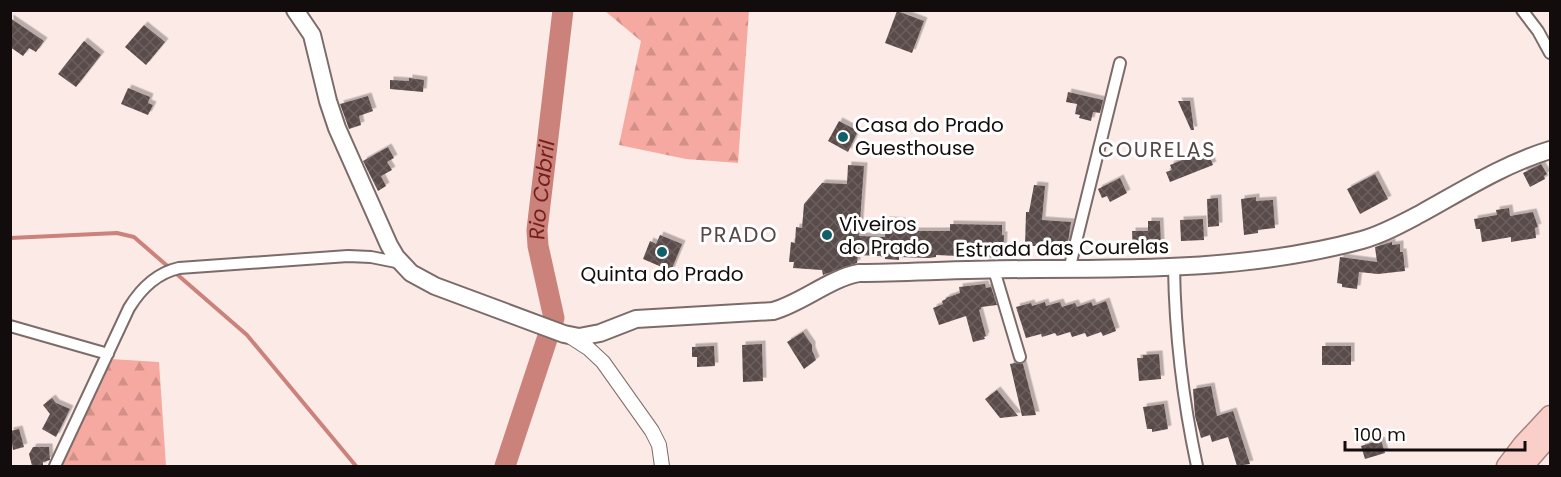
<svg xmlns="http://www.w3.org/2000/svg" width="1561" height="477" font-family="Poppins,sans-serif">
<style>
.forest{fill:url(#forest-firs)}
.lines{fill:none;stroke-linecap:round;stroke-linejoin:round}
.stream{stroke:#cb827a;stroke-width:4}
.river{stroke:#cb827a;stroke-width:21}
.building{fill:url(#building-cross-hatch);filter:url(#shadow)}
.minor-casing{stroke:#7b6c6a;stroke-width:14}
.tertiary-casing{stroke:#7b6c6a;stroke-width:16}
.secondary-casing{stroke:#7b6c6a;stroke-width:20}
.trunk-casing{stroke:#a8837f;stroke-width:21}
.minor{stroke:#fff;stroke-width:10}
.tertiary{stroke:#fff;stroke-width:14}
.secondary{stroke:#fff;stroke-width:16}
.trunk{stroke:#facfca;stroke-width:18}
.poi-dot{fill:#116069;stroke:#fff;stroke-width:2}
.labels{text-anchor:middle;stroke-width:6;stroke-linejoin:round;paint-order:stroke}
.poi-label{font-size:20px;fill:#120d0c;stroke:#fff;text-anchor:start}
.street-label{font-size:20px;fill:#120d0c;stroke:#fff}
.neighbourhood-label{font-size:21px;letter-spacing:1.5px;fill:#564846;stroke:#fff}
.water-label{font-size:21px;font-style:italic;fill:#761e1b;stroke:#fff}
</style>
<defs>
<pattern id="forest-firs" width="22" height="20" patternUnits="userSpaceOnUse" patternTransform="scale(1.5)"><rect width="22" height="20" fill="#f6a9a0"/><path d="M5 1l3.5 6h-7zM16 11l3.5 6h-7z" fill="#d29089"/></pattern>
<pattern id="building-cross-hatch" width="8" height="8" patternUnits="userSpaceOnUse" patternTransform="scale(1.5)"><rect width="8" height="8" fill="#594b49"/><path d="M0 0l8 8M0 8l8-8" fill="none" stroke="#6c605f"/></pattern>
<filter id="shadow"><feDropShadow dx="3.5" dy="-3.5" stdDeviation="0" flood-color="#0004"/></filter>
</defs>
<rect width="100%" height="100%" fill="#fceae7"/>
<path class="forest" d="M605 11H749L738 163 686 159 619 145 641 41Z
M111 359 159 362 166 466H61Z"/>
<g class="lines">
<path class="stream" d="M10 238 117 233 134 237 247 335 356 466"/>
<path class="river" id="s1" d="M505 466 554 318 538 246 537 230 563 10"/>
</g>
<path class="building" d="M897 11 924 21 912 53 885 43Z
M10 18 44 41 36 52 29 48 23 56 10 47Z
M144 25 165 42 146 65 125 47Z
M84 41 101 55 76 87 58 74Z
M409 78 424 80 423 92 390 89V80L409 81Z
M128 88 150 97 148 103 153 105 148 115 121 104Z
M1068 92 1103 100 1100 113 1093 112 1091 121 1079 118 1080 115 1075 114 1077 104 1066 102Z
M368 96 373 111 359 116 361 125 349 129 340 104Z
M1178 101H1190L1194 130H1191Z
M839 121 858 131 848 152 828 141Z
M388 147 394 158 387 162 392 170 381 176 386 186 378 191 363 161Z
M1207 150 1213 165 1170 182 1166 172 1172 170 1170 165Z
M1541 164 1547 174 1544 176 1545 179 1530 187 1523 173Z
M848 165 864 166 859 236 885 237 886 220 902 221 901 231H950V224L1002 225V235H1004L1003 258 936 255V257L929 258 899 257V260L885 259V257L879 256 858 255 857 263 823 275 822 270 793 268 794 262H789L791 242 795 243 796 227 802 228 804 204 822 183 847 184Z
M1375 174 1388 199 1360 214 1347 189Z
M1120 178 1127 193 1110 202 1107 196 1102 198 1098 189Z
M1034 185 1045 186 1042 220 1071 222 1067 249 1061 248V253L1050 252V246H1025L1026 212H1029Z
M1256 197V201L1273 200 1275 228 1258 230V233L1244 235 1241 199Z
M1218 198 1219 226 1208 227 1207 199Z
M1509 208 1510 216 1533 212 1538 227 1535 228 1536 238 1511 242V237L1482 242 1480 229H1476L1474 219 1497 215 1496 210Z
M1203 219 1204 240 1181 241 1180 220Z
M1148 221H1160L1161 246H1157V253L1133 254 1132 231H1148Z
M660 235 682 244 671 271 643 259 650 241 656 244Z
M1392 242V245L1400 244V252H1403L1405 271 1378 274 1359 272 1357 289 1342 287V284L1337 283 1340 257 1377 262 1375 247Z
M985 284 986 288 991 287 997 305 981 307V309L979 310 986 336 984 337 985 339 973 342 966 316 939 325 933 308 943 304 942 301 946 299V298L960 293 959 287Z
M1106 301 1116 331 1103 336 1101 332 1087 337 1085 333 1072 337 1070 332 1057 336 1055 333 1042 337 1041 334 1026 338 1016 307 1031 303 1032 306 1045 302 1046 306 1060 302 1062 307 1075 303 1077 307 1091 302 1093 306Z
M803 332 812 345V350L816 360 804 369 787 342Z
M762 344 763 381 743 382 742 345Z
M714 346 715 366 697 367V357H692V347Z
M1322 346H1351V365H1322Z
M1159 354 1161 379 1139 381 1137 358H1143V355Z
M1015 363 1023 364 1036 415 1022 416 1010 364Z
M1211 386 1217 416 1233 411 1250 464 1237 466 1228 437 1212 442 1210 435 1201 438 1195 416 1193 389Z
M997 390 1018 416 1000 418 985 399Z
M52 398 56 403 70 409 56 437 42 429 50 414 43 405Z
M1164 404 1168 429 1152 432V429H1147L1143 407Z
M19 429 24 447 13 450 10 431Z
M1381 440 1385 453 1365 459 1361 446Z
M33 447H49L50 460 43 462V466H32L29 454Z"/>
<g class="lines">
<defs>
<path id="minor" d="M1522 10 1538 31 1550 53
M1174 267C1175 334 1183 401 1197 466
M994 270 1020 357
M1069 270 1120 63
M10 326 108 354
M55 466 129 308C140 290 157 273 179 268L348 256 371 257 401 263"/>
<path id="tertiary" d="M571 337 588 348 603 362 652 431 659 445 662 466"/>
<path id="secondary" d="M295 10 312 35 328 101 337 128 389 245 396 257 411 273 435 286 564 334 579 337 600 333 636 319 773 311C802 303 830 278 859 273 918 272 977 269 1037 269 1145 269 1256 269 1362 240 1383 234 1401 224 1420 214 1462 191 1504 164 1550 150"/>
<path id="trunk" d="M1506 466 1522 445 1550 415
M1524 466 1550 436"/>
</defs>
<use href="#minor" class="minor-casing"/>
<use href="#tertiary" class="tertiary-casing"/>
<use href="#secondary" class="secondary-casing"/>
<use href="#trunk" class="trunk-casing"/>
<use href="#minor" class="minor"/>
<use href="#tertiary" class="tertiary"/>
<use href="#secondary" class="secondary"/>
<use href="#trunk" class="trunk"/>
</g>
<g class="poi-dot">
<circle cx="843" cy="137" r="6"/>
<circle cx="827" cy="235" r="6"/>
<circle cx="662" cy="252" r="6"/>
</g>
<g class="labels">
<g class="poi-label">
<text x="855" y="132">Casa do Prado<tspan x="855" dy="23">Guesthouse</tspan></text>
<text x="839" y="231">Viveiros<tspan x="839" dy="23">do Prado</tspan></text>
<text x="662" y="281" text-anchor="middle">Quinta do Prado</text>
</g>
<g class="street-label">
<text transform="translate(1062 248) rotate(-1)" y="7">Estrada das Courelas</text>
</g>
<g class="neighbourhood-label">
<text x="1157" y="157">COURELAS</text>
<text x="739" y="242">PRADO</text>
</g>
<g class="water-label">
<text dy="7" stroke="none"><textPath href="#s1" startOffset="286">Rio Cabril</textPath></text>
</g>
</g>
<rect width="1561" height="477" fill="none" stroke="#120d0c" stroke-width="24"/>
<path d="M1345 441v9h180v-9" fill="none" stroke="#120d0c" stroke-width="3"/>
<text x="1354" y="441" font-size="18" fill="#120d0c" stroke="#ffffff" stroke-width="4.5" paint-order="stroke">100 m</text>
</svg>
